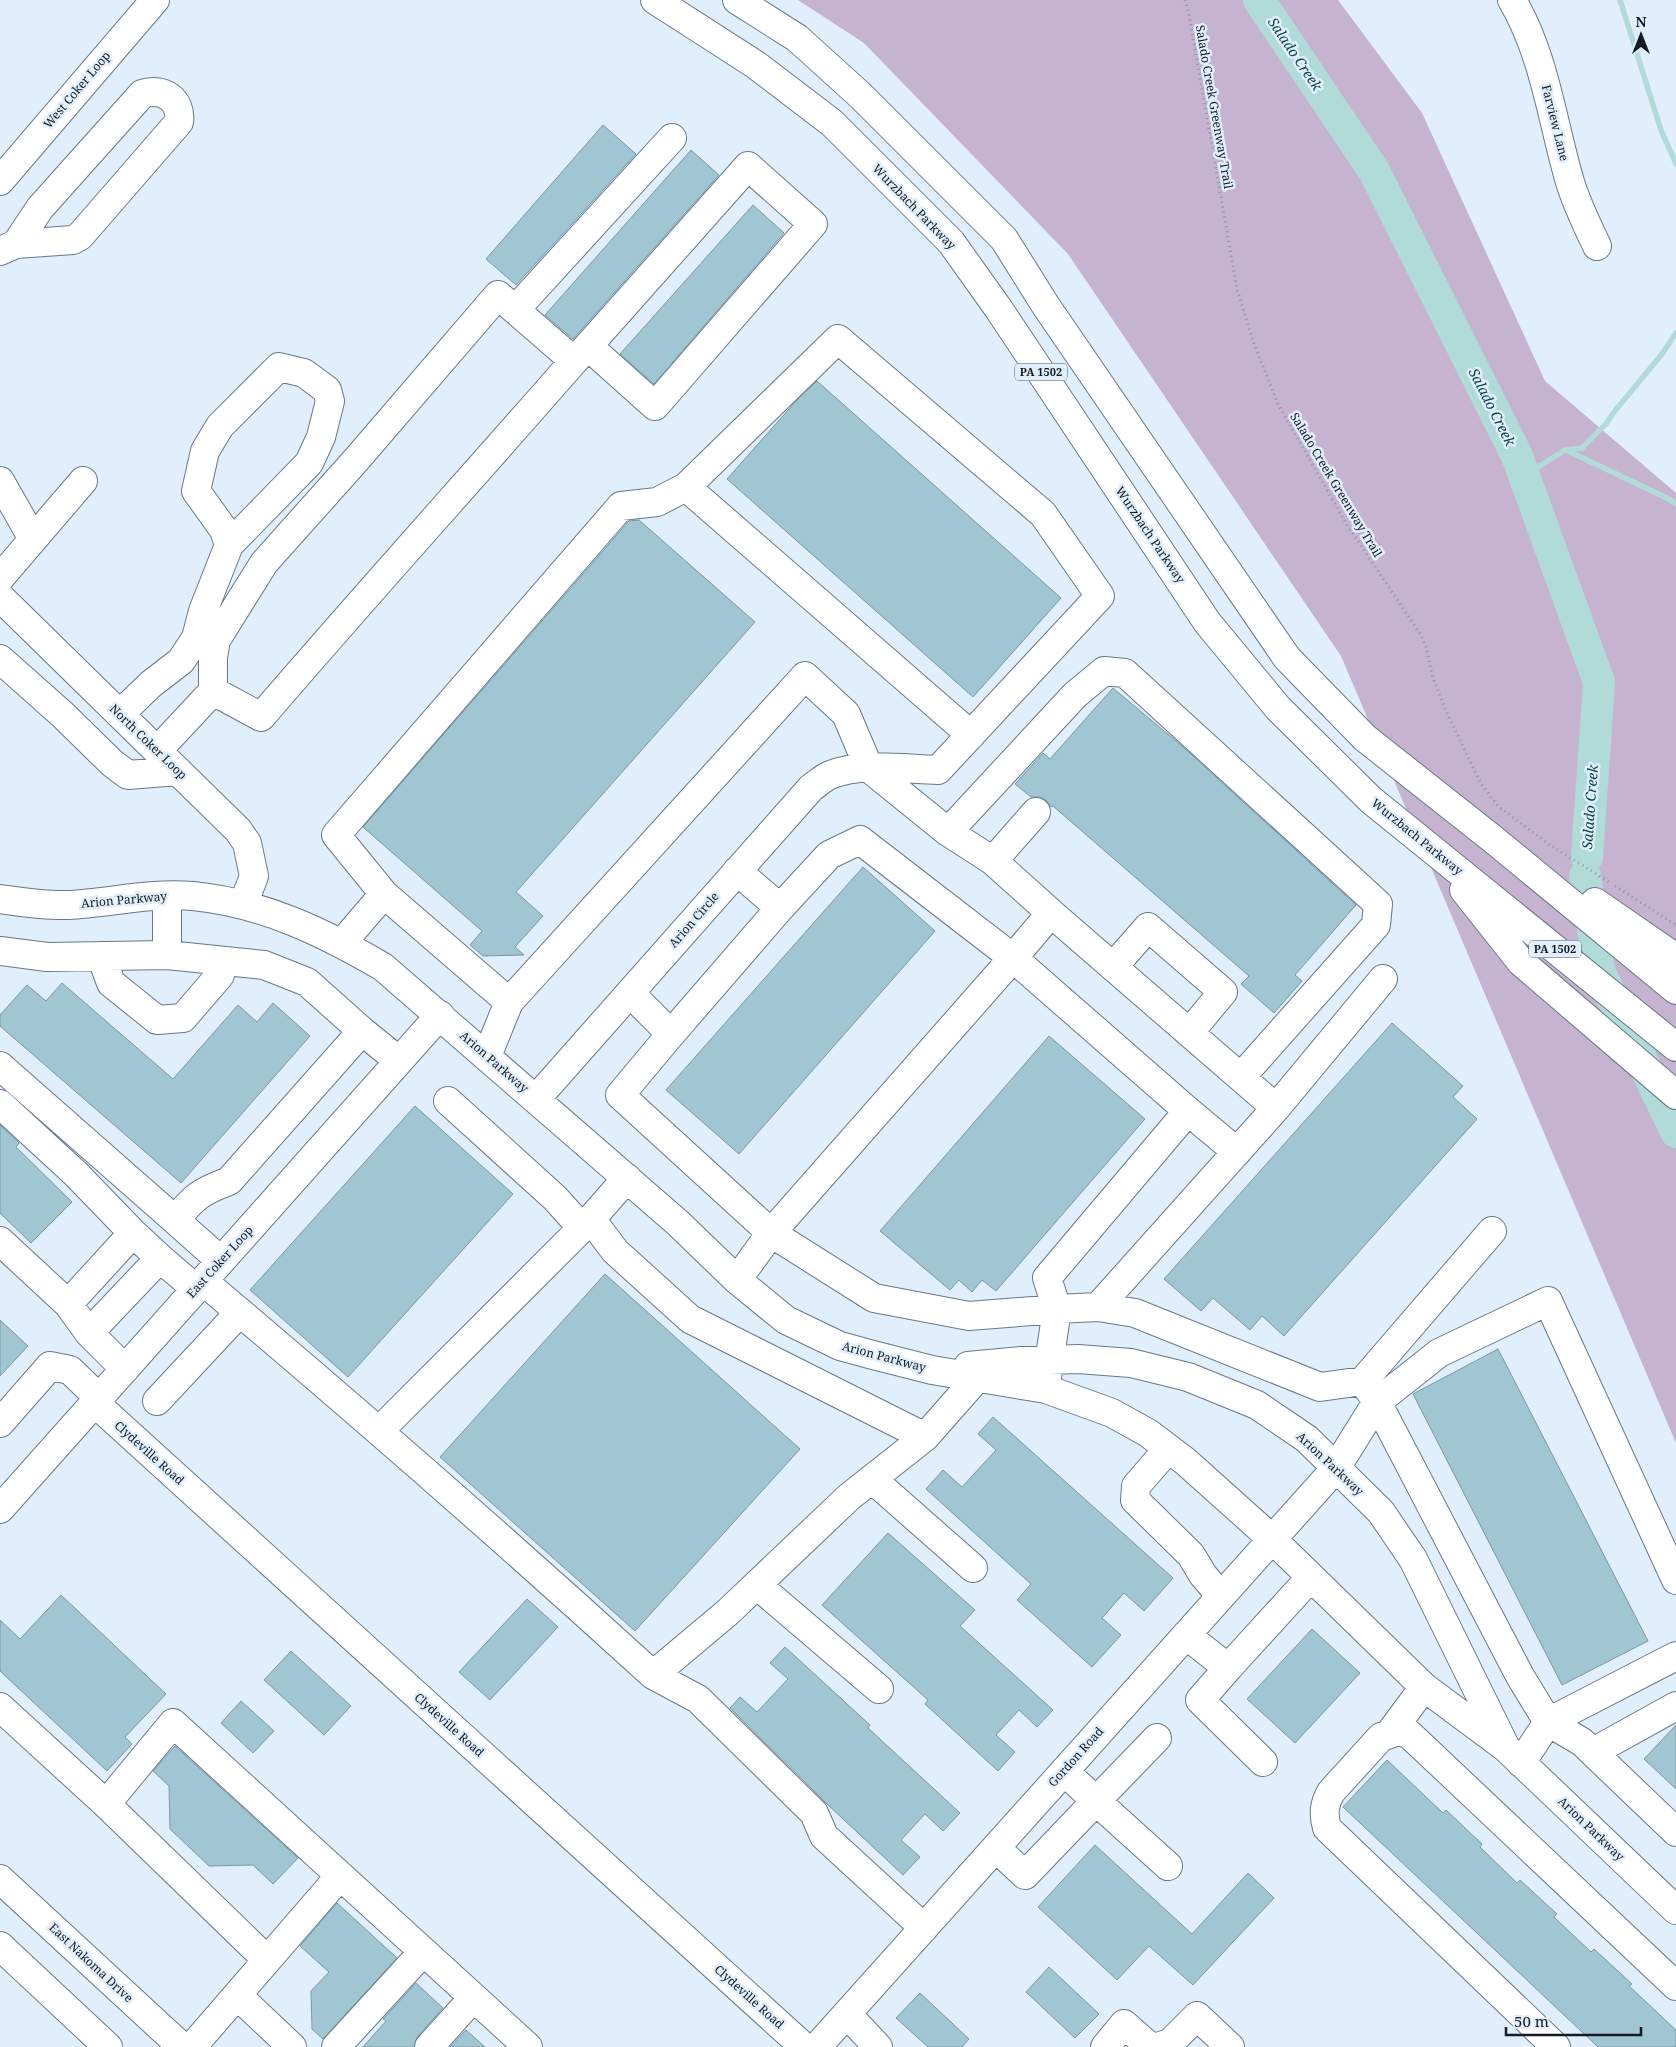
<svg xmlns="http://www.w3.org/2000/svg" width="1676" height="2047" font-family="'Noto Serif',serif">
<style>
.forest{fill:#c5b3cf}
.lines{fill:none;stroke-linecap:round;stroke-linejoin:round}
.stream{stroke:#b1dbd8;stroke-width:5.5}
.river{stroke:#b1dbd8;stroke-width:32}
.building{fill:#a1c6d3;stroke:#7898a4}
.minor-casing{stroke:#66788d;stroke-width:30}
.major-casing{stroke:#66788d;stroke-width:30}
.highway-casing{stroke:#66788d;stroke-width:30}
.path{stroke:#8b96a1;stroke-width:3;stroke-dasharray:1 4;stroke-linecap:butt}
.minor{stroke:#fff;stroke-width:28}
.major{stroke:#fff;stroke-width:28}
.highway{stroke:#fff;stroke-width:28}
.labels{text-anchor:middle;stroke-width:5;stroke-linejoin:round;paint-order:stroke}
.shield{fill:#e1eefc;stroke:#525a64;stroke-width:1}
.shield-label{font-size:11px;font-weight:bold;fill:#141b23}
.street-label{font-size:12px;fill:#141b23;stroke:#e1eefc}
.water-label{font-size:14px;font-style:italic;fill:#084846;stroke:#e1eefc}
</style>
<rect width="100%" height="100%" fill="#e1eefc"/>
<path class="forest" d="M798 0H1338L1422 113 1545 381 1676 493V1443L1341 656 1068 254 864 43Z"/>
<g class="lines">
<path class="stream" d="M1620 0 1661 130 1676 164
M1566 450 1669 499 1676 504
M1524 476 1565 450 1582 448 1606 424 1614 412 1662 354 1676 333"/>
<path class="river" d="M1259 0 1374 171 1517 456 1599 682 1587 857
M1585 876 1599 970 1676 1132"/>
</g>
<path class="building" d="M603 125 636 154 516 285 486 259Z
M691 150 719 175 573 339 545 315Z
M753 205 784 233 654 384 620 354Z
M817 381 1061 598 973 697 727 479 797 400Z
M639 520 755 622 516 892 543 916 515 947 524 955 483 956 470 945 482 931 363 827 629 521Z
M1113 688 1182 746 1356 905 1295 975 1302 981 1274 1013 1241 984 1249 976 1053 806 1051 807 1047 801 1040 797H1031L1015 784 1043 753 1050 759Z
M863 867 935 931 739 1154 666 1090Z
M62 983 173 1079 238 1005 257 1022 273 1003 310 1036 181 1183 0 1026V1015L27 985 46 1001Z
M1392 1023 1463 1086 1453 1097 1477 1119 1284 1336 1262 1316 1250 1330 1213 1298 1201 1311 1164 1279Z
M1049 1036 1145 1119 996 1291 982 1280 972 1292 959 1280 950 1290 880 1231Z
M415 1106 513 1194 348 1377 250 1290Z
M0 1125 19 1143 16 1147 72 1202 31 1243 0 1213Z
M605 1274 800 1449 635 1631 440 1457Z
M0 1320 28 1346 0 1376Z
M1498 1349 1648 1641 1562 1685 1413 1394Z
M993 1417 1173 1578 1144 1611 1124 1593 1102 1618 1121 1635 1092 1667 1017 1600 1031 1584 926 1489 943 1470 962 1487 996 1450 978 1434Z
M888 1533 975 1610 960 1626 1053 1710 1037 1727 1019 1710 996 1735 1015 1752 998 1771 925 1704 928 1700 822 1605Z
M61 1595 166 1694 125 1737 132 1744 107 1771 0 1671V1620L20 1639Z
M527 1599 558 1627 490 1700 459 1672Z
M1312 1629 1360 1673 1295 1743 1247 1699Z
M785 1647 870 1725 868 1728 960 1813 943 1831 925 1814 901 1840 920 1857 903 1875 827 1804 730 1708 740 1697 757 1712 788 1679 770 1663Z
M291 1651 351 1706 324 1735 264 1680Z
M241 1701 274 1731 253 1753 221 1723Z
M1676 1725V1789L1644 1759Z
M175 1746 298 1858 273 1884 253 1865 209 1866 170 1829 169 1786 153 1771Z
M1387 1760 1443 1813 1446 1810 1482 1844 1480 1847 1517 1883 1520 1880 1557 1914 1554 1917 1591 1952 1594 1949 1632 1984 1629 1986 1676 2030V2047H1598L1343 1807Z
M1095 1845 1192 1934 1248 1873 1274 1898 1193 1985 1149 1946 1117 1980 1038 1907Z
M337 1903 397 1958 323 2039 312 2029 311 1991 329 1972 300 1946Z
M1049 1967 1099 2014 1075 2038 1026 1992Z
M416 1983 443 2008 417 2037 414 2047H363L386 2021 383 2019Z
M920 1993 969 2039 962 2047H928L896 2018Z
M466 2030 485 2047H450Z"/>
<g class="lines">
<defs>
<path id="minor" d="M1512 0C1545 56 1552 121 1570 182 1577 205 1587 225 1597 246
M0 181 155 0
M0 251 16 244 73 240 80 236 179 122C182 99 162 87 142 94L40 208 16 244
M515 310 672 138
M574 361 588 346 655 406 813 224 748 166 588 346
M0 481 33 539
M0 578 83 481
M0 597 238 830 247 843 254 876 243 905
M0 659 63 715 112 763 128 775 178 771
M120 714 151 684 181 661 196 638 203 611 229 545 224 530 196 491 205 451 220 426 279 367 304 373 327 390 330 401 321 437 309 463 229 545
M157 751 213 691V657L216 640 264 563 356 460 498 295 574 361C470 480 364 597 261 717L213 691
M948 832 1075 695 1104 671 1125 673 1378 904 1376 925 1241 1077
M993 861 1036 812
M384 894 336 835 621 506 657 502 686 487
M0 899C22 902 45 906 68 905 109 903 151 892 193 896 263 903 323 932 383 967L678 1223 737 1280 786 1320 840 1346 873 1355 932 1370 1046 1389 1112 1413 1148 1433 1185 1461 1272 1539 1424 1687 1506 1748 1676 1910
M1051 913 1276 1108 1098 1307
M342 943 384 894 509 1002 487 1056
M0 951 47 957 167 955V896
M167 955 264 965 307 982 362 1031 229 1181C200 1192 195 1196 175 1220L221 1261
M101 956 111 983 157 1020 183 1018 220 975 222 961
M1113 967 1148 927 1223 992 1189 1033
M630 993 671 1034 620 1095 771 1233 1013 958 860 840 829 855 780 908
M509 1002 805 676 846 714 869 768 948 832 993 861 1051 913 1013 958 1188 1111 1047 1278 1057 1309 969 1316 874 1298 771 1233 737 1280
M362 1031 399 1061
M671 1034 780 908 737 871
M0 1066 175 1220
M536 1099 811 788C817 784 823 778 830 775 862 762 904 769 938 770L1100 596 1043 514 838 339 686 487 971 735
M448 1101 555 1198 582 1228
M0 1104 76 1174 133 1233 68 1304 89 1333 125 1369
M1276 1108 1383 979
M1188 1111 1237 1152
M591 1219 615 1251 690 1319 925 1437
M0 1241 68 1304
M160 1258 196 1289
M203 1281C356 1410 506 1541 653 1675L728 1612 849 1497 925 1437 977 1378
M89 1333 160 1258 133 1233
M968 1366 1021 1361 1078 1359 1131 1363 1188 1377 1257 1405 1307 1439 1381 1512 1413 1559 1504 1744
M1047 1377 1057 1309 1098 1307 1135 1313 1320 1387 1363 1381 1492 1231
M157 1401 240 1312
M95 1403 804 2047
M0 1423 50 1366 70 1370 99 1398
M379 1431 591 1219 627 1178
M1168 1449 1136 1486 1135 1500 1191 1555 1203 1575 1221 1596
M872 1479 973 1568
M0 1509 440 1015
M757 1585 879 1689
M1186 1635 1228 1668 1311 1577
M1228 1668 1200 1700 1263 1762
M653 1675 698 1699 814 1813 824 1836 924 1928
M0 1707 106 1804 267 1960
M1548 1722 1582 1742 1676 1832
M1548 1722 1676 1656
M1390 1733 1424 1687
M1593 1752 1676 1706
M1521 1763 1548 1722 1520 1676 1377 1402 1439 1353 1548 1301 1676 1580
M1064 1771 1096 1801 1157 1738
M106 1804 173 1723 528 2047
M996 1848 1025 1875 1096 1801 1168 1866
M0 1946 108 2047
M237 1995 292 2047
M847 2014 878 2047
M192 2047 340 1876
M336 2047 423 1952
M429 2047 473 1998
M817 2047 1336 1468 1377 1402 1363 1381
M1105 2047 1124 2024 1150 2047
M1157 2047 1170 2043 1197 2016 1230 2047
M1556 2047 1327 1828C1323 1814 1324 1804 1331 1792L1381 1737 1398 1731 1409 1734 1676 1986"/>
<path id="major" d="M0 1879 182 2047"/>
<path id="highway" d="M655 0 756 65 832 123 951 242 998 308 1207 622 1278 708 1371 800 1676 1047
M737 0 797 38 860 95 1004 239 1046 306 1287 658 1365 738 1494 840 1676 990
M1464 890 1521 962 1676 1095
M1595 902 1676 958"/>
</defs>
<use href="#minor" class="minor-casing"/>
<use href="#major" class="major-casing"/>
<use href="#highway" class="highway-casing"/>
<path class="path" d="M1185 0 1189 15 1237 289 1253 341 1278 404 1347 525 1419 632 1426 646 1432 675 1446 711 1481 784 1499 807 1550 845 1609 882
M1615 886 1676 925"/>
<use href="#minor" class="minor"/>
<use href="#major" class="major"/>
<use href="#highway" class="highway"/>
</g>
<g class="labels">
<g class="shield">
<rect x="1015" y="363.5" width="52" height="17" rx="4"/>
<rect x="1529" y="940.5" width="52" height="17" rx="4"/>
</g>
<g class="shield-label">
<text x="1041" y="376">PA 1502</text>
<text x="1555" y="953">PA 1502</text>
</g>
<g class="street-label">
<text transform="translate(77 90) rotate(-50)" y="4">West Coker Loop</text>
<text transform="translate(1214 107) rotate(80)" y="4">Salado Creek Greenway Trail</text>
<text transform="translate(1555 123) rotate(76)" y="4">Farview Lane</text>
<text transform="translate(914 207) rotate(46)" y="4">Wurzbach Parkway</text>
<text transform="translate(1336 485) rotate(59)" y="4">Salado Creek Greenway Trail</text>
<text transform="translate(1150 535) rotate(56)" y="4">Wurzbach Parkway</text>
<text transform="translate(148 742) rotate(44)" y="4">North Coker Loop</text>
<text transform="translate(1417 837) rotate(39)" y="4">Wurzbach Parkway</text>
<text transform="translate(124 900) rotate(-5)" y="4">Arion Parkway</text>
<text transform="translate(694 920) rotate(-49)" y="4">Arion Circle</text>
<text transform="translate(494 1062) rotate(41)" y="4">Arion Parkway</text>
<text transform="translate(220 1262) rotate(-48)" y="4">East Coker Loop</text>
<text transform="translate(884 1357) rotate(15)" y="4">Arion Parkway</text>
<text transform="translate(149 1453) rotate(42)" y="4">Clydeville Road</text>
<text transform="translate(1330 1464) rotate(43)" y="4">Arion Parkway</text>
<text transform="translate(449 1725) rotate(42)" y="4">Clydeville Road</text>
<text transform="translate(1076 1757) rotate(-48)" y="4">Gordon Road</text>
<text transform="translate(1591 1829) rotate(44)" y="4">Arion Parkway</text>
<text transform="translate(91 1963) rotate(43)" y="4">East Nakoma Drive</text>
<text transform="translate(749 1997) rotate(42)" y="4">Clydeville Road</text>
</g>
<g class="water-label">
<text transform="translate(1295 54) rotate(56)" y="5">Salado Creek</text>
<text transform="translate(1492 407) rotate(63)" y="5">Salado Creek</text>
<text transform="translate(1590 807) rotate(-86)" y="5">Salado Creek</text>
</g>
</g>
<g transform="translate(1641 35)" stroke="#e1eefc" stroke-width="4" paint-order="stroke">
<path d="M0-4L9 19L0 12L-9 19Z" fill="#141b23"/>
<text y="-8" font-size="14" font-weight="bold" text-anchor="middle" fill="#141b23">N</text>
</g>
<path d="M1506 2027v8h135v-8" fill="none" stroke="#141b23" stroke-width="2.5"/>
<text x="1514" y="2027" font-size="15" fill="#141b23" stroke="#e1eefc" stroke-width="4" paint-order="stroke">50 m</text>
</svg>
